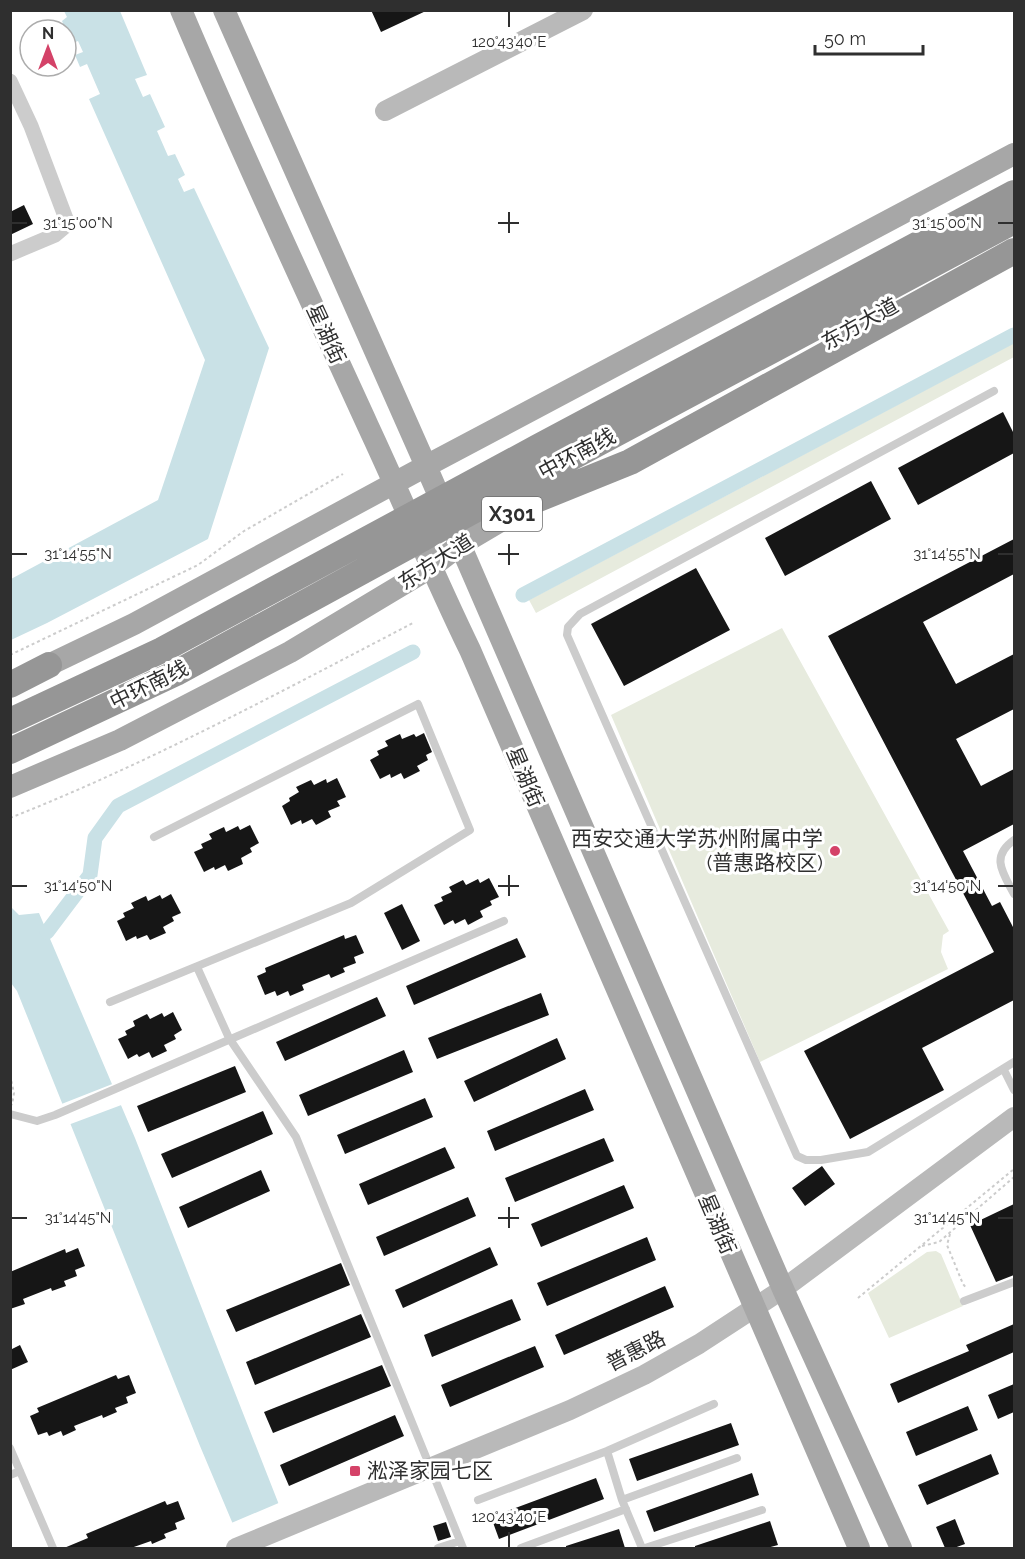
<svg xmlns="http://www.w3.org/2000/svg" width="1025" height="1559" font-family="Raleway,'Noto Sans SC',sans-serif">
<style>
.green{fill:#e7ebde}
.water{fill:#c9e1e6}
.pier{fill:#fff}
.lines{fill:none;stroke-linecap:round;stroke-linejoin:round}
.canal{stroke:#c9e1e6;stroke-width:15}
.building{fill:#161616}
.path{stroke:#ccc;stroke-width:2;stroke-dasharray:3 3;stroke-linecap:butt}
.lane{stroke:#ccc;stroke-width:8}
.street{stroke:#ccc;stroke-width:15}
.secondary{stroke:#b9b9b9;stroke-width:20}
.primary{stroke:#a7a7a7;stroke-width:22}
.highway{stroke:#969696;stroke-width:26}
.ticks{fill:none;stroke:#2f2f2f;stroke-width:2}
.poi-dot{fill:#d44268;stroke:#fff;stroke-width:2}
.labels{text-anchor:middle;stroke-width:6;stroke-linejoin:round;paint-order:stroke}
.shield{fill:#fff;stroke:#6d6d6d;stroke-width:1.5}
.shield-label{font-size:20px;font-weight:bold;fill:#2f2f2f}
.street-label{font-size:21px;fill:#2f2f2f;stroke:#fff}
.poi-label{font-size:21px;fill:#2f2f2f;stroke:#fff;text-anchor:end}
.ticks-label{font-size:15px;text-anchor:middle;fill:#2f2f2f;stroke:#fff;stroke-width:6;stroke-linejoin:round;paint-order:stroke}
</style>
<rect width="100%" height="100%" fill="#fff"/>
<path class="green" d="M1014 343V357L536 613 529 600Z
M782 628 949 931 943 935 941 952 948 969 760 1062 611 715Z
M936 1251 941 1254 963 1306 889 1338 868 1293 927 1252Z"/>
<path class="water" d="M64 11H120L147 75 135 79 143 97 150 94 165 127 157 131 168 156 175 154 185 175 178 179 184 192 194 188 269 348 208 539 47 623 11 640V579L158 500 205 360 89 99 100 94 87 64 80 67 75 55 83 52 78 41 71 44 62 21 67 17Z
M10 906 19 915 39 913 135 1138 296 1548H243L200 1446 17 991 11 983Z"/>
<path class="pier" d="M115 1083 124 1104 68 1125 59 1105Z
M281 1502 299 1548H239L229 1524Z"/>
<g class="lines">
<path class="canal" d="M523 595 1014 335
M47 932 90 875 95 838 118 806 413 652"/>
</g>
<path class="building" d="M371 10H428L381 32Z
M24 205 33 224 10 235V212Z
M1003 412 1014 434V453L918 505 898 468Z
M871 481 891 519 785 576 765 538Z
M1014 539V574L923 622 956 684 1014 654V709L956 739 981 786 1014 769V824L963 851 992 906 1000 902 1014 929V1000L922 1048 944 1090 850 1139 804 1051 994 952 828 636Z
M696 568 730 630 624 686 591 624Z
M424 733 432 752 426 755 428 760 417 766 420 771 404 779 401 773 391 778 390 774 380 779 370 760 379 755 377 751 388 746 385 741 400 734 402 739 414 734 416 737Z
M337 778 346 797 337 801 340 806 328 811 331 817 316 825 312 819 302 824 301 820 291 825 282 806 290 801 289 798 299 792 296 787 311 780 314 785 326 779 327 783Z
M250 825 259 843 250 848 252 852 241 858 243 864 228 871 225 865 215 870 214 867 204 872 194 852 203 848 201 844 212 839 209 834 224 827 226 832 238 826 240 830Z
M489 878 499 897 490 901 492 905 480 911 483 917 468 925 465 919 455 924 453 920 444 925 434 905 443 901 441 897 452 892 449 887 463 880 466 885 478 879 480 883Z
M171 894 181 913 172 917 174 921 163 927 166 933 150 940 147 935 137 939 136 936 126 941 117 921 125 917 123 913 134 908 131 903 146 896 148 901 160 895 162 899Z
M402 904 420 941 402 950 384 913Z
M344 935 345 939 356 935 364 953 354 957 356 963 343 968 345 972 331 978 329 974 302 985 304 990 290 996 288 991 277 996 275 991 265 995 257 976 266 972 265 968Z
M517 938 526 957 414 1005 406 986Z
M541 993 549 1015 437 1059 428 1038Z
M377 997 386 1016 285 1061 276 1042Z
M173 1012 182 1030 174 1035 176 1039 164 1045 167 1051 152 1058 149 1052 139 1057 137 1054 128 1059 118 1039 127 1035 125 1031 135 1026 133 1021 147 1014 150 1019 162 1013 164 1017Z
M557 1038 566 1059 474 1102 464 1081Z
M404 1050 413 1072 308 1116 299 1095Z
M235 1066 246 1092 148 1132 137 1106Z
M585 1089 594 1110 495 1151 487 1131Z
M425 1098 433 1117 345 1154 337 1135Z
M263 1111 273 1134 172 1178 161 1154Z
M604 1138 614 1161 515 1202 505 1178Z
M445 1147 455 1168 368 1205 359 1184Z
M822 1166 835 1184 805 1206 792 1188Z
M261 1170 270 1191 188 1228 179 1207Z
M624 1185 634 1208 541 1247 531 1224Z
M468 1197 476 1216 384 1256 376 1237Z
M1014 1204V1275L996 1282 970 1225Z
M647 1237 656 1260 547 1306 537 1283Z
M490 1247 498 1265 403 1308 395 1290Z
M78 1248 85 1266 75 1270 77 1276 64 1281 66 1286 52 1291 51 1288 23 1299 25 1304 10 1309V1272L65 1249 66 1253Z
M341 1263 350 1285 236 1332 226 1310Z
M665 1286 674 1307 564 1355 555 1335Z
M512 1299 521 1320 432 1357 424 1335Z
M361 1314 371 1337 255 1385 246 1362Z
M1014 1324V1352L898 1403 890 1384 969 1351 966 1345Z
M20 1345 28 1362 10 1370V1350Z
M535 1346 544 1367 450 1407 441 1385Z
M382 1365 391 1386 273 1433 264 1412Z
M116 1375 118 1379 129 1375 136 1393 126 1397 128 1403 115 1408 117 1412 103 1418 102 1415 74 1426 76 1430 63 1436 61 1431 49 1436 47 1432 38 1435 30 1416 39 1412 37 1408Z
M1014 1384V1412L998 1419 988 1395Z
M968 1406 978 1430 916 1456 906 1432Z
M395 1415 404 1436 289 1486 280 1465Z
M731 1423 739 1445 637 1481 629 1459Z
M991 1454 999 1474 927 1505 918 1485Z
M752 1473 759 1495 654 1532 646 1511Z
M596 1478 604 1499 499 1539 491 1517Z
M165 1501 167 1505 178 1501 185 1519 175 1523 177 1529 164 1534 166 1538 152 1544 151 1541 131 1548H64L88 1538 86 1534Z
M955 1519 965 1544 954 1548H945L936 1527Z
M770 1521 778 1545 767 1548H695V1546Z
M446 1522 451 1537 438 1541 433 1526Z
M619 1529 625 1548H566V1546Z"/>
<g class="lines">
<path class="path" d="M10 655 198 565 244 531 343 474
M10 818C149 763 280 692 413 623
M10 1075 14 1093 12 1105
M950 1234 947 1245 963 1284 967 1289
M922 1246 939 1242 1014 1177
M858 1298 1014 1169"/>
<path class="lane" d="M994 391 580 614 568 627 567 635 797 1156 806 1160H821L868 1152 1014 1062
M1014 840C990 857 1003 873 1014 894
M197 967 229 1038 296 1137 463 1548
M110 1002 351 903 470 830 418 704 154 837
M1004 1070 1014 1090
M10 1114 37 1121 55 1115 504 921
M964 1301 1014 1282
M10 1448 53 1548
M607 1451 622 1500 642 1548
M10 1475 20 1471
M478 1500 607 1451 714 1404
M622 1500 737 1458
M438 1548 460 1541
M521 1548 626 1509
M645 1548 762 1510"/>
<path class="street" d="M10 81 31 126 68 224 55 235 10 254"/>
<path class="secondary" d="M385 111 583 10
M236 1548 570 1410 644 1375 699 1344 783 1289 1014 1117"/>
<path class="primary" d="M181 10C240 150 305 288 368 426 403 501 434 576 470 650L859 1548
M224 10 426 466 783 1289 901 1548
M34 672 134 624 426 466 1014 154
M10 787 120 740 290 652 430 568 460 545 548 493"/>
<path class="highway" d="M531 502 630 462 1014 251
M10 685 49 665
M10 721 162 650 538 447 1014 193
M10 751 176 673 548 470 1014 221"/>
</g>
<path class="ticks" d="M509 12V27M509 212V233M12 223H27M498 223H519M998 223H1013M509 544V565M12 554H27M498 554H519M998 554H1013M509 875V896M12 886H27M498 886H519M998 886H1013M509 1207V1228M12 1218H27M498 1218H519M998 1218H1013M509 1532V1547"/>
<g class="poi-dot">
<circle cx="835" cy="851" r="6"/>
<rect x="349" y="1465" width="12" height="12" rx="3"/>
</g>
<g class="labels">
<rect class="shield" x="482" y="497" width="60" height="34" rx="4.5"/>
<g class="shield-label">
<text x="512" y="521">X301</text>
</g>
<g class="street-label">
<text transform="translate(860 324) rotate(-29)" y="7">东方大道</text>
<text transform="translate(326 334) rotate(65)" y="7">星湖街</text>
<text transform="translate(577 454) rotate(-28)" y="7">中环南线</text>
<text transform="translate(436 562) rotate(-33)" y="7">东方大道</text>
<text transform="translate(149 685) rotate(-26)" y="7">中环南线</text>
<text transform="translate(525 777) rotate(67)" y="7">星湖街</text>
<text transform="translate(717 1224) rotate(67)" y="7">星湖街</text>
<text transform="translate(636 1351) rotate(-27)" y="7">普惠路</text>
</g>
<g class="poi-label">
<text x="823" y="846">西安交通大学苏州附属中学<tspan x="823" dy="24">(普惠路校区)</tspan></text>
<text x="367" y="1478" text-anchor="start">淞泽家园七区</text>
</g>
</g>
<g class="ticks-label">
<text x="509" y="47">120°43'40"E</text>
<text x="78" y="228">31°15'00"N</text>
<text x="947" y="228">31°15'00"N</text>
<text x="78" y="559">31°14'55"N</text>
<text x="947" y="559">31°14'55"N</text>
<text x="78" y="891">31°14'50"N</text>
<text x="947" y="891">31°14'50"N</text>
<text x="78" y="1223">31°14'45"N</text>
<text x="947" y="1223">31°14'45"N</text>
<text x="509" y="1522">120°43'40"E</text>
</g>
<rect width="1025" height="1559" fill="none" stroke="#2f2f2f" stroke-width="24"/>
<g transform="translate(48 48)"><circle r="28" fill="#ffffff" stroke="#acacac" stroke-width="1.5"/>
<path d="M0-4.5L10 22L0 15L-10 22Z" fill="#d44268"/>
<text y="-9" font-size="16" font-weight="bold" text-anchor="middle" fill="#2f2f2f">N</text>
</g>
<path d="M815 45v9h108v-9" fill="none" stroke="#2f2f2f" stroke-width="3"/>
<text x="824" y="45" font-size="18" fill="#2f2f2f" stroke="#ffffff" stroke-width="4.5" paint-order="stroke">50 m</text>
</svg>
